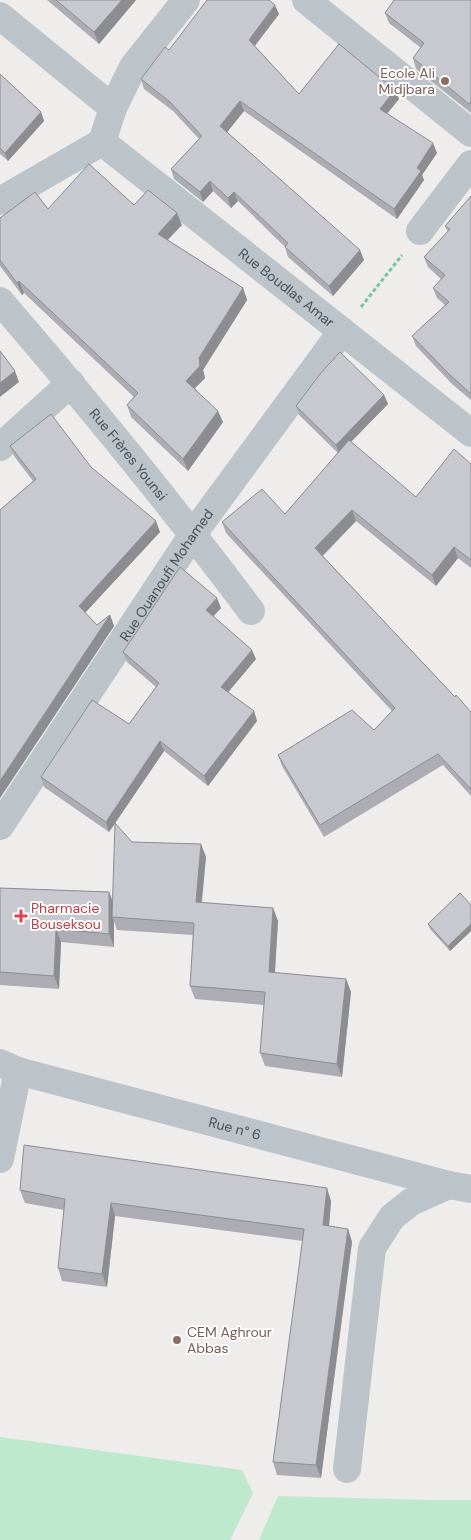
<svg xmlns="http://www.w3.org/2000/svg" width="471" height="1540" font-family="'DM Sans',sans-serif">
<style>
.green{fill:#bfe9cd}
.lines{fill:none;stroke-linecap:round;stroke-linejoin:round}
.path{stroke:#7bc29d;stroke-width:3;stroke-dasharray:4 2.5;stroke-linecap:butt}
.minor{stroke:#bcc4ca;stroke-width:28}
.wall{fill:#abadb2}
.shaded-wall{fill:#8b8d91}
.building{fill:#c7c9cf;stroke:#8b8d91}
.education-dot{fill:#8d6e63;stroke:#fff;stroke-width:2}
.health-dot{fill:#e0444e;stroke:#fff;stroke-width:2}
.labels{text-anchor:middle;stroke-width:4;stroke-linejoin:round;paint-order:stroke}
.education-label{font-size:14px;fill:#785e54;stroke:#fff;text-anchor:end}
.street-label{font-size:14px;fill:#475057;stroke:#fff}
.health-label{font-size:14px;fill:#be3a42;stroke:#fff;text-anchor:start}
</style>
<rect width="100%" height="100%" fill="#efecec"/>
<path class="green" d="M0 1437 242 1470 253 1493 230 1540H0Z
M278 1496 430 1500H471V1540H259Z"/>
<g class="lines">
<path class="path" d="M361 307 402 255"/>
<g class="minor">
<path d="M306 0 471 133"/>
<path d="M0 16 113 108"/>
<path id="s1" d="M102 142 471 433"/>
<path d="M0 201 102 142 113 108 133 67 186 0"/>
<path d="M420 231 471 164"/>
<path id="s2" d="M0 301C87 402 171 504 251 611"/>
<path d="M0 447 71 383"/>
<path id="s3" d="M0 826 193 534 342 331"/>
<path id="s4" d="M0 1063 18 1071 449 1185 471 1189"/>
<path d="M0 1159 18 1071"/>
<path d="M347 1469 372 1248 392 1217 411 1202 449 1185"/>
</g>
</g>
<path class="wall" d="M47 0H136L99 44Z
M471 0V113L416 69 413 58 421 48 389 23 385 13Z
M279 14 255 46 299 94 395 90 399 99 387 114 437 153 422 175 424 180 397 219 244 111 227 132 364 260 333 296 288 257 285 247 238 201 231 208 213 191 203 202 174 179 171 169 199 139 173 111 144 89 141 79 169 50Z
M0 74 41 112 44 121 8 161 0 154Z
M471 196V400L452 384 416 346 412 336 445 305 437 298 433 288 441 279 428 267 424 257 448 232 445 226Z
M134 205 182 225 168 240 243 288 247 300 203 370 205 378 195 388 223 422 188 471 131 417 127 405 134 397 24 293 22 295 0 266V218L48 209Z
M384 395 388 404 351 442 416 497 471 464V568L458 558 436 586 356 521 323 556 455 697 471 712V796L443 765 324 837 282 766 278 755 374 730 392 711 226 533 222 522 285 514 338 453 299 415 296 406Z
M10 446 91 467 160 532 85 613 97 625 110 615 114 626 0 798V510L33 481 14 456Z
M221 608 213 616 256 659 228 692 254 711 257 721 208 786 164 751 109 832 44 787 41 777 129 724 156 687 127 662 123 652Z
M132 842 206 857 202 903 273 908 278 921 275 973 346 979 351 992 342 1077 265 1066 260 1053 264 1005 195 999 190 986 193 935 117 930 114 921V947L61 942 59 989 0 985V888L109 892 113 902Z
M471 905V931L450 951 430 929 428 924Z
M20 1190 331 1201 329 1226 348 1229 352 1242 321 1478 277 1475 273 1462 303 1241 115 1216 107 1287 62 1281 58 1268 64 1210 25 1203Z"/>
<path class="shaded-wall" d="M122 0H136L99 44 94 32Z
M275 5 279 14 252 49 249 40Z
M395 90 399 99 383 118 380 109Z
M240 101 244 111 224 136 220 126Z
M41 112 44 121 8 161 5 153Z
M433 143 437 153 422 175 424 180 397 219 394 209 417 168Z
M210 181 213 191 203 202 200 192Z
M234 192 238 201 231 208 228 198Z
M177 213 182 225 162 245 158 234Z
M360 250 364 260 333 296 329 286Z
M19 281 24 293 22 295 17 283Z
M243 288 247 300 203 370 205 378 191 392 186 381 199 358Z
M15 371 19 382 0 397V383Z
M384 395 388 404 339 454 336 445Z
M218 411 223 422 188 471 183 459Z
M352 510 356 521 319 559 315 548Z
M156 521 160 532 82 616 79 606Z
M454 547 458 558 436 586 432 575Z
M217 598 221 608 210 620 206 610Z
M110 615 114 626 0 798V781Z
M252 650 256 659 225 696 221 687Z
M254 711 257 721 208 786 204 776Z
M160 741 164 751 109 832 106 822Z
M201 844 206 857 200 915 196 902Z
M109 892 114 905 112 917 114 921V947L109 934Z
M273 908 278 921 274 985 269 972Z
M471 924V931L450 951 448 946Z
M56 929 61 942 59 989 54 976Z
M346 979 351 992 342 1077 337 1064Z
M327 1188 331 1201 328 1238 323 1225Z
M111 1203 115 1216 107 1287 102 1274Z
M348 1229 352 1242 321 1478 316 1465Z"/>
<path class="building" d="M56 0H122L94 32Z
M207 0H269L275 5 249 40 299 94 339 44 395 90 380 109 433 143 417 168 421 171 394 209 240 101 220 126 360 250 329 286 285 247 288 243 234 192 228 198 210 181 200 192 171 169 202 136 169 101 141 79 165 47 169 50Z
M394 0H471V101L469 104 413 58 424 43 385 13Z
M0 74 41 112 5 153 0 148Z
M89 164 134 205 148 190 177 213 158 234 243 288 199 358 200 366 186 381 218 411 183 459 127 405 138 393 19 281 17 283 0 260V218L35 192 48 209Z
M471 196V394L449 374 412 336 449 302 433 288 445 275 424 257 450 229 445 226Z
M0 351 15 371 0 383Z
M340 352 384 395 336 445 296 406 320 374Z
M51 414 91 467 156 521 79 606 97 625 110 615 0 781V510L36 479 10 446Z
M349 440 416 497 454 449 471 464V560L454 547 432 575 352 510 315 548 455 697 456 695 471 712V789L438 754 320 825 278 755 352 710 374 730 395 708 222 522 262 489 285 514Z
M180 567 217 598 206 610 252 650 221 687 254 711 204 776 160 741 106 822 41 777 92 700 129 724 159 683 123 652Z
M115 823 132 842 201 844 196 902 273 908 269 972 346 979 337 1064 260 1053 265 992 190 986 194 923 112 917Z
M0 888 109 892V934L56 929 54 976 0 972Z
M460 893 471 905V924L448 946 428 924Z
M24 1145 327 1188 323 1225 348 1229 316 1465 273 1462 304 1229 111 1203 102 1274 58 1268 65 1199 20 1190Z"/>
<g class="education-dot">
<circle cx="445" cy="81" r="5"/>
<circle cx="177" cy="1340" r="5"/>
</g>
<path class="health-dot" d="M18.5 908.5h5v5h5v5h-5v5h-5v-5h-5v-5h5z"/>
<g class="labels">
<g class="education-label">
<text x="435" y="78">Ecole Ali<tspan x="435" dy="16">Midjbara</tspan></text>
<text x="187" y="1337" text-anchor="start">CEM Aghrour<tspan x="187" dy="16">Abbas</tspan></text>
</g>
<g class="street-label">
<text dy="5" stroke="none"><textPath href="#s1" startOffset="235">Rue Boudlas Amar</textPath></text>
<text dy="5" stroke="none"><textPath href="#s2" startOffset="200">Rue Frères Younsi</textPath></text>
<text dy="5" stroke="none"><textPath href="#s3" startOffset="301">Rue Ouanoufi Mohamed</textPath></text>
<text dy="5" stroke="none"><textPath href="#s4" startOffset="244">Rue n° 6</textPath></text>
</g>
<g class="health-label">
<text x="31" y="913">Pharmacie<tspan x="31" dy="16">Bouseksou</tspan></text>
</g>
</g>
</svg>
